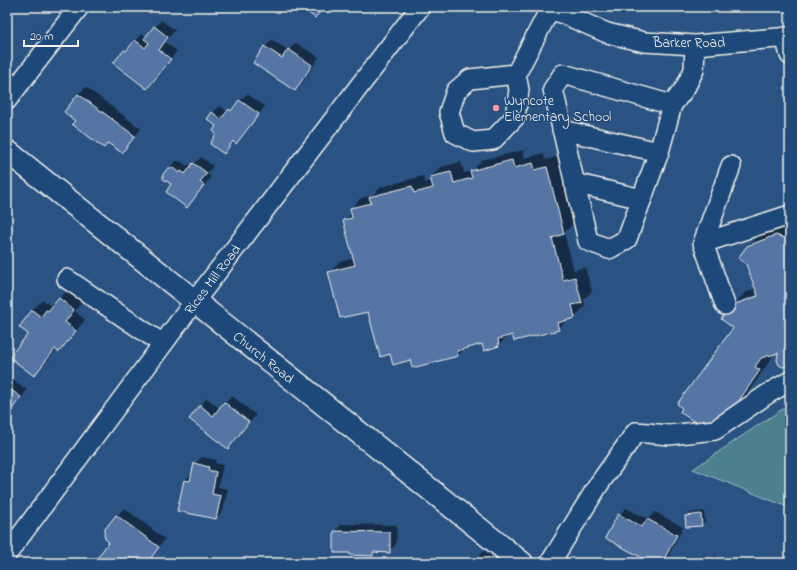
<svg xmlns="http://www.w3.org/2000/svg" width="797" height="570" font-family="'Indie Flower',sans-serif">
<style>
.green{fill:#4b818f;stroke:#a0b9bc}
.shadow{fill:#0007;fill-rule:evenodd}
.building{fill:#5575a5;stroke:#f4f1e8}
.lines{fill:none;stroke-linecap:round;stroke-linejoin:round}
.minor-casing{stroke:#f4f1e8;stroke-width:22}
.major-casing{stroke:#f4f1e8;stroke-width:25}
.minor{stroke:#1f4a7a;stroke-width:19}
.major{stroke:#1f4a7a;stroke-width:22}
.poi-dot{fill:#ff9aa2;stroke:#1f4a7a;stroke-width:1.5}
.labels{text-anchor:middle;stroke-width:3;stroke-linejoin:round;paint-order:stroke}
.street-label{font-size:14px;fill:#f4f1e8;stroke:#1f4a7a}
.poi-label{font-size:14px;fill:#f4f1e8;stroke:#1f4a7a;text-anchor:start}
</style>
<rect width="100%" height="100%" fill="#2a5383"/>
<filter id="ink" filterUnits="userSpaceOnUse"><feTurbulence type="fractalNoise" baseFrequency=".025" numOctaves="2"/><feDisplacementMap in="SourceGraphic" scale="8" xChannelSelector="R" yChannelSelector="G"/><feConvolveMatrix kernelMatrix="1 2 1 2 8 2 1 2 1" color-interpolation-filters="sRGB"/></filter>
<g filter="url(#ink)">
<path class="green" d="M790 404V508L693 469Z"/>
<path class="shadow" d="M204 7H212L209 10Z
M7 18 10 21 7 25Z
M161 20 175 30 165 42 177 51 154 81 147 88 114 63 132 43 133 44 142 34 147 37Z
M272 40 288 50 296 43 319 57 302 83 295 90 265 47Z
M86 87 141 129 122 152 65 112 78 94Z
M247 94 265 106 243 135 236 143 234 141 224 152 218 134V126L212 113 220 106 228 112Z
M523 150 525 158 544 153 545 160 557 157 574 223 564 233 574 270 585 267 592 291 584 299 585 306 575 317 569 318 559 329 510 334 499 345 483 343 465 348 458 355 411 359 391 353 368 310 329 273 339 262 354 258 344 220 352 213 351 209 361 198 373 195 381 187 423 176 425 183 432 181 431 177 441 167 461 162 464 173 472 171 482 160Z
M201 157 213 166 207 174 211 177 194 199 187 206 172 184 169 169 176 161H180L187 166 189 164 192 166Z
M790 222V366L787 364 779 352 770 354 773 356 739 406 725 420 734 327 731 307 745 293 756 288 748 246 762 232ZM762 293 763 295 734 306V303Z
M70 288 84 299 75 311 85 320 69 340 59 351 57 349 45 364 34 375 29 333 32 310 43 300 51 306Z
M7 375 27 390 7 417Z
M232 396 256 415 228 448 200 406 207 398 220 409Z
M202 457 216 460 215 463 223 465 218 487 228 489 223 511 216 518 179 510 185 480 193 473 194 464Z
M124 508 165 539 147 563H138L129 557 124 563H99L110 542 106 529Z
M626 508 648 519 655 512 683 527 667 559 662 563H654L619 515Z
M704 511 705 522 702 525 686 516 690 513Z
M342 524 397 525 396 544 389 552 376 551 373 555 335 531Z
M484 551 499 563H473Z
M715 555 725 563H708Z"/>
<path class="building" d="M301 7H324L315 18Z
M154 26 168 37 159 50 171 59 147 89 113 63 124 50 126 51 135 40 145 48 149 43 144 39Z
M264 46 282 58 288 49 312 65 295 91 253 63Z
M78 94 135 136 122 153 108 143 104 148 72 124 75 121 64 112Z
M239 100 259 114 236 144 233 141 224 154 210 144 216 134 213 131 216 126 207 119 212 112 221 119 229 109 231 111Z
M512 160 514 168 533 163 535 170 547 167 564 234 552 238 563 280 575 277 582 303 572 305 575 318 557 323 559 330 514 341 512 335 498 339 499 346 484 351 482 344 457 351 458 356 412 368 410 360 393 365 390 354 380 357 368 312 340 318 328 272 355 265 343 220 352 218 350 208 371 203 369 197 412 186 414 193 433 188 430 177 451 172 454 183 472 178 470 171Z
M193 163 207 173 200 182 204 185 187 208 166 192 171 184 163 179V174L168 168H173L179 173 181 171 185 174Z
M776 235 790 240 787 250 790 258V367L788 368 787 366 783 367 779 365 777 360 778 353 761 358 755 367 760 370 725 421 703 428 680 412 682 408 677 404 733 328 721 319 730 306 758 296 746 264 738 258 747 246Z
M59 298 74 310 65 322 76 331 59 352 55 349 34 376 9 357 28 334 19 327 32 310 41 317 46 310 48 311Z
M7 387 21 397 7 416Z
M224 402 249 422 228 449 189 419 200 405 213 416Z
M194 463 209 467 208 470 216 472 212 494 221 496 216 519 177 511 184 480 190 481Z
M618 514 642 527 647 519 677 535 662 563H652L605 538Z
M701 514 702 526 686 527 685 516Z
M116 515 159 547 147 563H136L128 557 124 563H97L95 561 109 542 105 539 104 533 105 529Z
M334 531 390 532V553L373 552V556L350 555V553H334Z"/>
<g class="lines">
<defs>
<path id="minor" d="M547 7 607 33 644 42 695 45 790 37
M785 37 790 55
M516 74 470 79 456 91 449 112 455 133 473 142 493 140 515 117 519 90 516 74 550 9
M7 100 79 7
M672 105 659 152 627 239 609 249 588 241 553 89 563 74 672 105 685 88 694 70 695 45
M562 130 659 152
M574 183 642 199
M703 243 731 166
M67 279 163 344
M725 305 703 243 790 215
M7 554 194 302 420 7
M550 563 599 484 636 432 669 435 715 430 769 393 790 381"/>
<path id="major" d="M7 151 522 563"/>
</defs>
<use href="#minor" class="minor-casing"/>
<use href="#major" class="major-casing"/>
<use href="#minor" class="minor"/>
<use href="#major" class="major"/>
</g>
</g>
<circle class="poi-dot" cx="496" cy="108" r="4"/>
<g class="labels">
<g class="street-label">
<text x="689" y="47">Barker Road</text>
<text transform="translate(212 279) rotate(-53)" y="5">Rices Mill Road</text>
<text transform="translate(264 357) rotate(39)" y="5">Church Road</text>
</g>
<g class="poi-label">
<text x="504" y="105">Wyncote<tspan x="504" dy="16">Elementary School</tspan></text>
</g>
</g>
<rect width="797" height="570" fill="none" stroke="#1f4a7a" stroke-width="24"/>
<rect x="12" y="12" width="773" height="546" fill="none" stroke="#f4f1e8" stroke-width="1.5" filter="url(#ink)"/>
<path d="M24 40v6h54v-6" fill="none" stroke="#f4f1e8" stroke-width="2"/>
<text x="30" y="40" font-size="12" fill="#f4f1e8" stroke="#1f4a7a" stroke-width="3" paint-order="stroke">20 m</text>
</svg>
